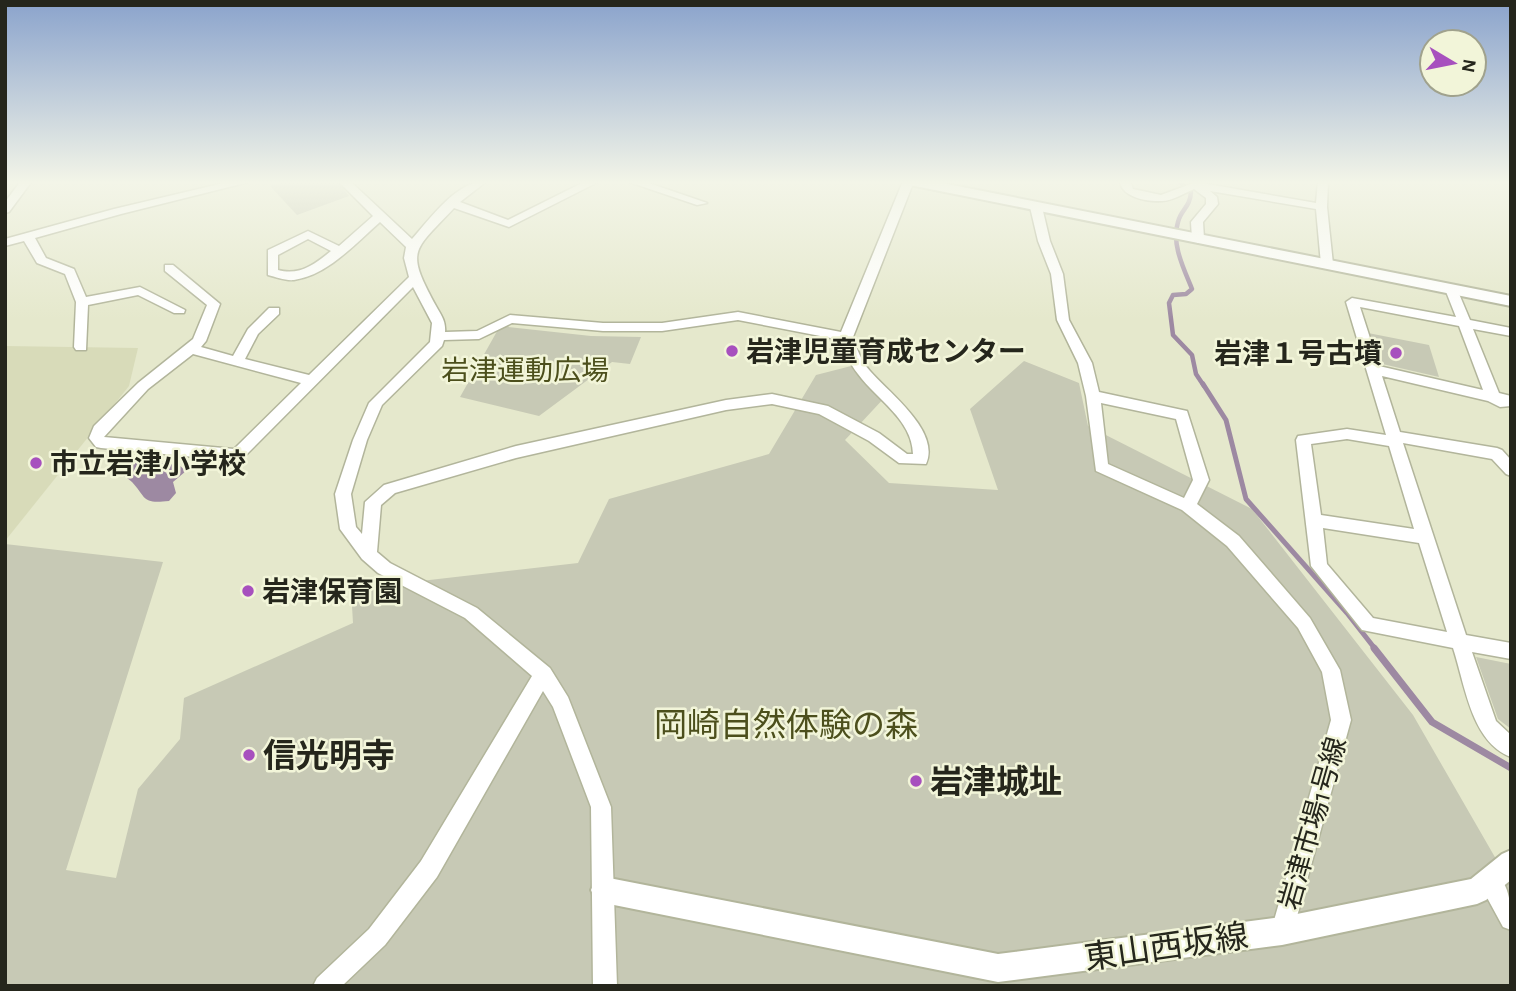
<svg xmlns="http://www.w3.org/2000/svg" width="1516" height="991" font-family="'Alegreya Sans','Noto Sans JP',sans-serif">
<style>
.built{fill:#d8dbb9}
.green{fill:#c7c9b5}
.water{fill:#9d89a2}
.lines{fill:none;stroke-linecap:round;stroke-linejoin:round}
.stream-far2{stroke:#9d89a2;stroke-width:4.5}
.stream-far1{stroke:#9d89a2;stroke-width:5}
.stream{stroke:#9d89a2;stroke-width:7}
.minor-casing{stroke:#b2b59b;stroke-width:3}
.tertiary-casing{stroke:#b2b59b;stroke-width:4}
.minor{fill:#fff;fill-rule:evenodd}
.tertiary{fill:#fff;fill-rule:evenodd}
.poi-dot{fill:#a750be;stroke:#f2f5d9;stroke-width:2.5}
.labels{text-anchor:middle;stroke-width:5;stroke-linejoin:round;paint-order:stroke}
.poi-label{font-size:28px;font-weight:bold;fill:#25261c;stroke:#f2f5d9;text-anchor:start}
.park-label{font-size:28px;fill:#4c4f1c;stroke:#f2f5d9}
.street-label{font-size:28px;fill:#25261c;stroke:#f2f5d9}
.near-park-label{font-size:33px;fill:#4c4f1c;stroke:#f2f5d9}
.near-poi-label{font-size:33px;font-weight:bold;fill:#25261c;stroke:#f2f5d9;text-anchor:start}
.near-street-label{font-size:33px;fill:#25261c;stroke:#f2f5d9}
</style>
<rect width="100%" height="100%" fill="#e5e8cc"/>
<path class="built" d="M5 346 138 348 129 386 5 541Z"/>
<path class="green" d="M283 181H337L349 196 297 215 270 186Z
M500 326 591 336 641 337 630 364 612 362 539 416 460 397Z
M1368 333 1429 345 1439 377 1378 363Z
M1024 361 1079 383 1088 426 1252 509 1413 715 1511 885V986H5V544L163 562 66 870 116 878 138 789 180 739 184 698 353 623 351 589 578 563 609 499 769 454 816 375 859 364 886 396 845 440 889 483 998 490 970 409Z
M1476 657 1511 664V729L1498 719Z"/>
<path class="water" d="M118 458 179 465 186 471 173 482 176 493 169 501C141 504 147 498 132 482 127 477 118 474 112 470Z"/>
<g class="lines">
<path class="stream-far2" d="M1179 181 1191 192C1190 208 1181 209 1178 222 1171 244 1184 269 1192 289L1186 294 1173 295 1169 303 1173 335 1192 355 1196 374 1204 386"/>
<path class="stream-far1" d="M1203 384 1226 420 1246 499 1347 613 1376 650"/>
<path class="stream" d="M1374 648 1432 722 1511 768"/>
<defs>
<path id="minor" d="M21 181H32L9 212 5 213V202Z
M232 181H253L121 214 35 238 46 258 74 269 86 297 140 287 185 310 184 313H174L138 295 88 305 86 350H76L74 347 76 302 65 274 37 263 24 241 5 246V239L114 209Z
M338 181H350L412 239C431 218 456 181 487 181L460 202 508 220 586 181H600L509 227 454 208C413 252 405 249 436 306 441 315 446 321 445 332L477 331 510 315 603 323H662L738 312 841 332 903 181H914L853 337C857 349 861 361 870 371 888 392 941 431 926 464L899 463 869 441 819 414 772 404 726 410 516 458 395 493 381 505 377 552 390 563 477 608 550 668 568 697 611 807 617 986H593L591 807 553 707 543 691 437 877 385 945 342 986H313L317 978 369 929 421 861 532 676 465 618 378 573 362 559 340 529 335 494 353 440 369 403 430 342 432 323 413 287 242 459 237 461 101 448 96 447 89 438 94 426 138 383 193 339 207 305 165 271V265H173L220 304 206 341 201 347 233 356 248 329 269 308H279V314L258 334 245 359 309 375 409 277 404 258 406 247 380 222C356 243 328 275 294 280 286 281 276 277 268 275V250L308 231 339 246 373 216ZM308 239 331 251C315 264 300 276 278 270V255ZM738 320 841 340C845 353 850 364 858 374 877 400 912 419 913 454H907L879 433 828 406 772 394 726 400 516 446 384 485 365 502 362 534 356 527 351 494 367 440 382 405 442 346 444 340 479 339 512 323 603 331H662ZM193 354 301 383 234 449 104 437 148 389Z
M626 181H643L707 203 697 205Z
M1120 181H1130L1133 189 1161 195 1196 182 1316 203 1318 181H1328L1327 207 1333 264 1327 268 1321 264 1316 209 1210 191 1217 197 1218 204 1203 222 1204 239 1198 243 1192 239 1191 222 1206 204V198L1194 189C1185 193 1172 201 1162 201 1147 202 1121 197 1120 181Z
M1036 204 1042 207 1050 241 1063 274 1069 320 1092 363 1099 392 1187 411 1209 480 1197 504 1239 536 1310 618 1340 670 1351 720 1293 931 1290 939 1282 942 1274 939 1271 931 1331 720 1322 672 1298 628 1227 546 1182 510 1096 471 1086 396 1078 363 1057 320 1051 274 1038 241 1030 207ZM1101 403 1176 419 1193 480 1184 498 1108 464Z
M1451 285 1457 289 1470 320 1511 328V336L1473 329 1499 393 1511 396V406L1500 407 1488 401 1382 376 1400 432 1497 448 1502 450 1511 460V476L1506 474 1492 459 1403 443 1466 635 1511 643V659L1472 652 1496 721 1511 735V757C1471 742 1465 684 1453 648L1362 630 1311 566 1296 440 1298 436 1347 429 1386 435 1346 302 1352 298 1456 317 1445 289ZM1360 307 1459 326 1483 390 1379 366ZM1347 439 1389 446 1414 529 1321 515 1311 444ZM1323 528 1419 543 1447 632 1373 618 1327 564Z
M1489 870C1512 880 1511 909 1511 930L1503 927 1478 881 1481 873Z"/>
<path id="tertiary" d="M904 181H932L1511 296V306L910 185Z
M1511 850V880L1486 900 1477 904 1282 945 998 982 604 903 595 899 591 890 595 881 604 877 998 954 1282 917 1471 879 1502 854Z"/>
</defs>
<use href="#minor" class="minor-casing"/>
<use href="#tertiary" class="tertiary-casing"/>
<use href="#minor" class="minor"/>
<use href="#tertiary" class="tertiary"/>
</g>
<linearGradient id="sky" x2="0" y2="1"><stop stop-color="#8aa3cc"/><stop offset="0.57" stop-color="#f3f5e8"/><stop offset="1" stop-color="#f3f5e8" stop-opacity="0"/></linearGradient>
<rect width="1516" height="320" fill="url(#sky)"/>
<g class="poi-dot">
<circle cx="732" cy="351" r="7"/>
<circle cx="1396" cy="353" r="7"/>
<circle cx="36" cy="463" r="7"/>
<circle cx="248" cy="591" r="7"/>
<circle cx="249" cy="755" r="7"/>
<circle cx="916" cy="781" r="7"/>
</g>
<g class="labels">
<g class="poi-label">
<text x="746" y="361">岩津児童育成センター</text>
<text x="1382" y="363" text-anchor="end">岩津１号古墳</text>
<text x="50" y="473">市立岩津小学校</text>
<text x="262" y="601">岩津保育園</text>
</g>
<g class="park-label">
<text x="525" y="380">岩津運動広場</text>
</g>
<g class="street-label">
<text transform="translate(1312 823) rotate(-74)" y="10">岩津市場1号線</text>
</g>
<g class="near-park-label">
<text x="786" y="736">岡崎自然体験の森</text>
</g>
<g class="near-poi-label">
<text x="263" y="767">信光明寺</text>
<text x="930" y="793">岩津城址</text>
</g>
<g class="near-street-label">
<text transform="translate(1166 946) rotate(-8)" y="12">東山西坂線</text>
</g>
</g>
<rect width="1516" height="991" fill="none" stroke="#25261c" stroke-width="14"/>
<g transform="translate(1453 63) rotate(100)"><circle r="33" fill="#f2f5d9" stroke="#a0a28d" stroke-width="2"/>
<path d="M0-5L12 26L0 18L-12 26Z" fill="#a750be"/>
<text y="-10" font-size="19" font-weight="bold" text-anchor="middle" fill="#25261c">N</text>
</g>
</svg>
